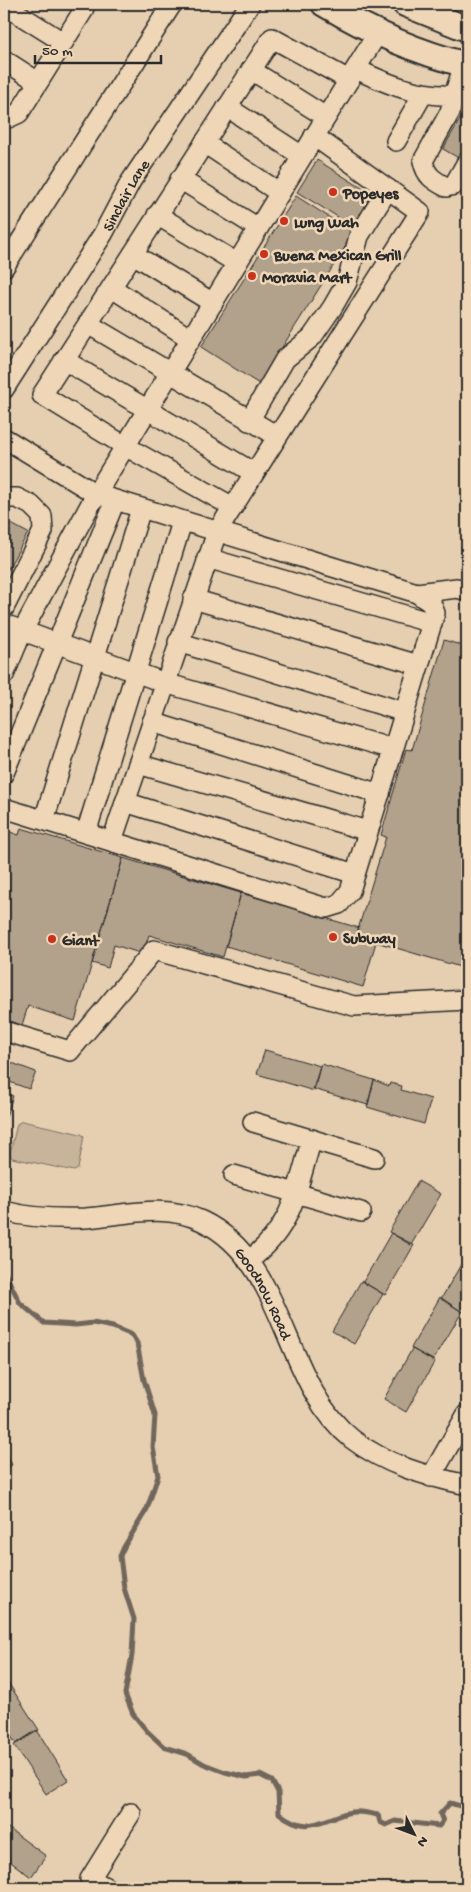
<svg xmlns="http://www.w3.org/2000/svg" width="471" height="1892" font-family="'Gochi Hand',sans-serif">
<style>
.pitch{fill:#c8b49b;stroke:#7a7063}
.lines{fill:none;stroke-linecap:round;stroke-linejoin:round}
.stream{stroke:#6f665b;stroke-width:5}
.building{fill:#b2a18b;stroke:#2b2b2b}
.minor-casing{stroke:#2b2b2b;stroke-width:22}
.major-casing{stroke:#2b2b2b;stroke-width:28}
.minor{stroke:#eed6b6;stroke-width:19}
.major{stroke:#eed6b6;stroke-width:24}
.poi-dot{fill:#c8321e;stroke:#eed6b6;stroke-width:2}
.labels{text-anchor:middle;stroke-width:5;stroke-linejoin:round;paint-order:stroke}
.poi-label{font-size:16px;font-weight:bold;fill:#2b2b2b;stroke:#eed6b6;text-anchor:start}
.street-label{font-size:16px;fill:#2b2b2b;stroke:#eed6b6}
</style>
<rect width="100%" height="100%" fill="#e6cfb0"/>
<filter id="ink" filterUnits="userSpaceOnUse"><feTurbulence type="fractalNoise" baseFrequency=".02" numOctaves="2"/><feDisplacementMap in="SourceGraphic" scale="10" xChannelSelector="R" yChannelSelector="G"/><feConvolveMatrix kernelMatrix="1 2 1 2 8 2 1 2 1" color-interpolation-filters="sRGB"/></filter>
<g filter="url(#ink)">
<path class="pitch" d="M22 1121 81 1134 84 1136 78 1169 74 1171 12 1158 10 1154 17 1124Z"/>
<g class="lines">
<path class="stream" d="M4 1271 20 1303 44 1323 76 1325 93 1323 113 1327 132 1335 137 1343 144 1380 155 1415 153 1447 158 1476 147 1509 124 1547 120 1556 124 1588 134 1619 132 1655 125 1694 133 1714 147 1731 164 1747 187 1754 204 1764 225 1772 246 1777 260 1775 272 1781 278 1792 279 1813C307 1835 318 1821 347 1813 357 1810 368 1813 378 1815L380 1822 386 1825 395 1821 439 1826 443 1821 440 1814 450 1803 467 1808
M467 1871V1877"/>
</g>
<path class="building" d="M463 114 467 116V151L462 160 443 149Z
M317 160 370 193 364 209 351 225 297 192Z
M296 196 354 233 259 384 201 347Z
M4 520 28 533 4 576Z
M444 640 467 647V969L356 936 386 837 381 835 406 749 412 750Z
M21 828 123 858 75 1021 28 1006 22 1025 4 1019V830L19 835Z
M123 858 241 893 223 957 149 935 143 954 114 945 108 968 92 963Z
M241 893 359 928 356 936 376 942 363 987 226 946Z
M265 1050 320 1066 314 1091 257 1074Z
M4 1060 36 1072 29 1089 4 1080Z
M321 1064 374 1080 368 1105 313 1089Z
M374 1080 389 1086 390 1083 402 1086 401 1090 431 1099 424 1124 367 1107Z
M4 1093 13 1096 4 1122Z
M418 1181 441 1194 411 1245 389 1232Z
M391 1233 414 1245 385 1295 363 1282Z
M467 1254V1306L463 1312 441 1299Z
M361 1281 383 1294 354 1344 332 1331Z
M440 1297 462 1312 433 1361 411 1348Z
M412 1349 435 1361 406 1412 384 1399Z
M4 1449 12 1465 4 1469Z
M7 1681 39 1730 16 1744 4 1725V1683Z
M37 1730 68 1780 46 1794 14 1745Z
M4 1825 46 1856 31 1877 4 1857Z"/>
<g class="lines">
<defs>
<g id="minor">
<path d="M4 5 63 42"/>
<path d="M4 60 38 82"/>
<path d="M464 65 454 95 467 100"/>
<path d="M356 69C387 84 419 97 454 95L450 112 423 161C426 176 433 180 446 187L454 185 467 162"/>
<path d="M251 70 326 117"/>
<path d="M227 107 302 156"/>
<path d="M4 115 8 118 19 113 83 11 85 4"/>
<path d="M396 141 423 94"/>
<path d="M204 143 280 193"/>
<path d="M180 179 258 228"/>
<path d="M157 215 237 263"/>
<path d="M133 254 213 303"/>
<path d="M4 267 172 4"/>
<path d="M112 288 191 339"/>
<path d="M88 324 277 436"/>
<path d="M64 360 254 473"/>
<path id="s1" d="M4 389 103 234 131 181 250 4"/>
<path d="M249 421 285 359 312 337 332 308 347 282 359 236 388 189"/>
<path d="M4 438 96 494 417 593 431 603 435 613 350 891 339 904 326 908 4 808"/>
<path d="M4 498H17L31 505 42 516 43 531 4 608"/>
<path d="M233 507 125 446 42 395 272 38 349 80"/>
<path d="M207 558 432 623"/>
<path d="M417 593 457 588 467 591"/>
<path d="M193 599 419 665"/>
<path d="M4 624 165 683 393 749"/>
<path d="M178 642 404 712"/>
<path d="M4 675 22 632 96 494 377 34"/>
<path d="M152 722 380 794"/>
<path d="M138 764 368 831"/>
<path d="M4 773 115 501"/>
<path d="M125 802 355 874"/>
<path d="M44 820 141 509"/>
<path d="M86 833 182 522"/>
<path d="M112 841 217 532 420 212 314 136"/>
<path d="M4 1031 70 1051 154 950 354 1006 467 1000"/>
<path d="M253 1122 374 1158"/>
<path d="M234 1175 361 1212"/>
<path id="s2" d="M4 1211C30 1218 59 1219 86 1218 126 1215 164 1203 202 1221 287 1262 282 1383 352 1439 386 1465 426 1476 467 1485"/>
<path d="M248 1261C294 1227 296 1190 312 1139"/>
<path d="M431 1477 467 1414"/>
<path d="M107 1888 90 1879 131 1813"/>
</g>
<path id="major" d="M324 4C369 31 415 52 467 65
M405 4 467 29"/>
</defs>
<use href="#minor" class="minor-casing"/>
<use href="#major" class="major-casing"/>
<use href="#minor" class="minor"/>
<use href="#major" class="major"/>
</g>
</g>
<g class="poi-dot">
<circle cx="333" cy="192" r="5"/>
<circle cx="284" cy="221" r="5"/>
<circle cx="264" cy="254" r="5"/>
<circle cx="252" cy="276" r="5"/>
<circle cx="333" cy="937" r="5"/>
<circle cx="52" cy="939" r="5"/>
</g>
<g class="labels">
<g class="poi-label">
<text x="343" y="198">Popeyes</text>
<text x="294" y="227">Lung Wah</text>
<text x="274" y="260">Buena Mexican Grill</text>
<text x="262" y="282">Moravia Mart</text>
<text x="343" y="943">Subway</text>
<text x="62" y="945">Giant</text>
</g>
<g class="street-label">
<text dy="6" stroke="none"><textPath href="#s1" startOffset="229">Sinclair Lane</textPath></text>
<text dy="6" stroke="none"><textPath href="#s2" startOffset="298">Goodnow Road</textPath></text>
</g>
</g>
<rect width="471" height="1892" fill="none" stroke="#eed6b6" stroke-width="20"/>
<rect x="10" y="10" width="451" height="1872" fill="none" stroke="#2b2b2b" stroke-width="2" filter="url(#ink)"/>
<g transform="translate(414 1834) rotate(132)" stroke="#eed6b6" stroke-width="4" paint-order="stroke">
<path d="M0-4L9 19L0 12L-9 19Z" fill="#2b2b2b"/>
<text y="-8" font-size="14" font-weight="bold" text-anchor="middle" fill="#2b2b2b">N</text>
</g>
<path d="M35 55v8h126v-8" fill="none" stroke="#2b2b2b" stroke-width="2.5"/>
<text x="42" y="55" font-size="15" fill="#2b2b2b" stroke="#eed6b6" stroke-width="4" paint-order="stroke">50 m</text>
</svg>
